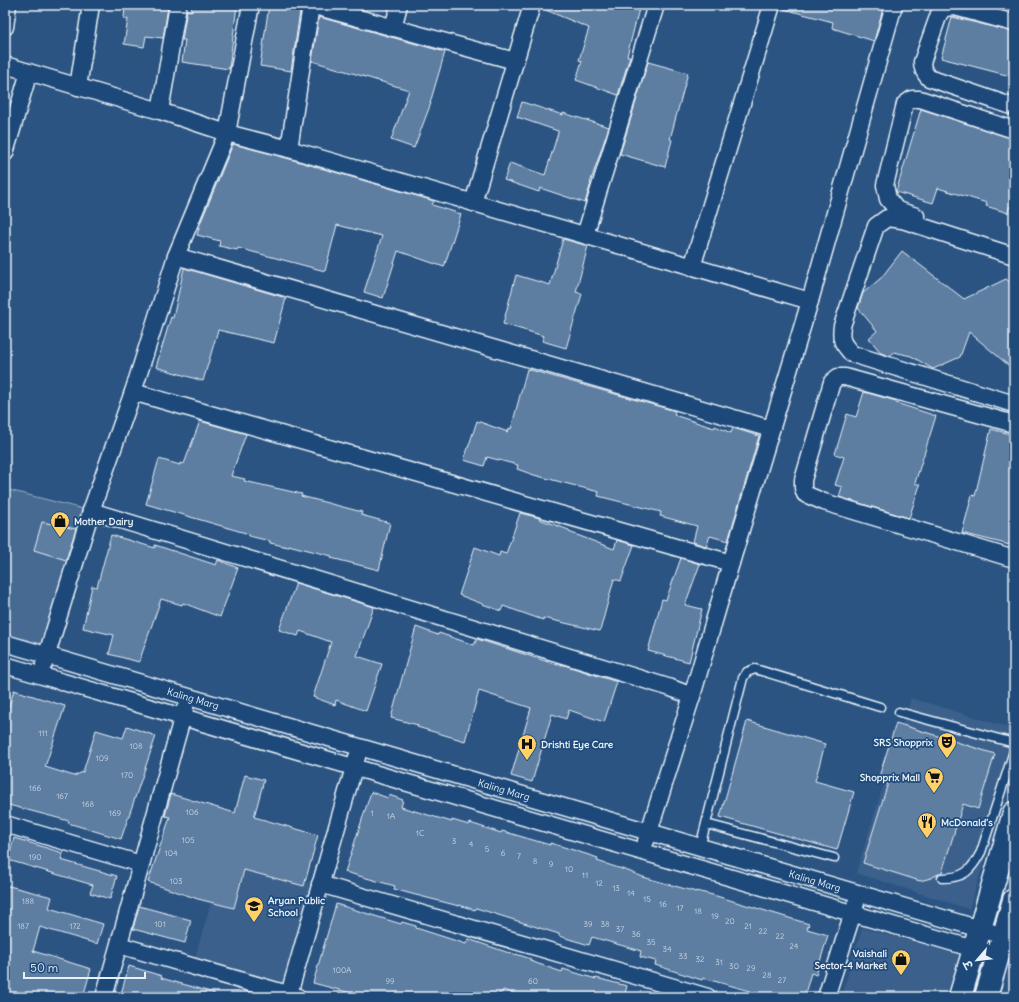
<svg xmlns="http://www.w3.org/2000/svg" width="1019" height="1002" font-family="Delius,'Playpen Sans Deva',sans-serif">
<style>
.built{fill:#3a608b}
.green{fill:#476b93;stroke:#98aec6}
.building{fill:#5d7da1;stroke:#e8f1f8}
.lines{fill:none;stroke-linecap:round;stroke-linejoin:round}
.lane-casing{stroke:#e8f1f8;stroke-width:11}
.street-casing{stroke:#e8f1f8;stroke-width:19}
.secondary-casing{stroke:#e8f1f8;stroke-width:25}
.lane{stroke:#1f4a7a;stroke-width:8}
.street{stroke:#1f4a7a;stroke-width:16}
.secondary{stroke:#1f4a7a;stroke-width:22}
.labels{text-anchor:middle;stroke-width:3.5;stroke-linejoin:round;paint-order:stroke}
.number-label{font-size:8px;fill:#c5d4e2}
.poi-label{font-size:10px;font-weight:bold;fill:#e8f1f8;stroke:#1f4a7a;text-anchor:start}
.street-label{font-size:10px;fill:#e8f1f8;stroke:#1f4a7a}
</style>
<rect width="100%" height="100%" fill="#2b5482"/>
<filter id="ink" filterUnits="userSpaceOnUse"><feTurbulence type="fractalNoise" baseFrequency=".025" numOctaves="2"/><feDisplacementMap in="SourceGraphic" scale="8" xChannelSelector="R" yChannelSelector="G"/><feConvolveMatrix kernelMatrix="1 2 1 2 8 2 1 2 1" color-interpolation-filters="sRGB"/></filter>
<g filter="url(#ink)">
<path class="built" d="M911 698 1014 729V769L969 909 856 873Z
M245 867 315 884 286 987 194 961 211 902 234 908Z
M862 928 961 955 949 997H841Z"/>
<path class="green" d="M5 489 91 511 46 655 5 643Z"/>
<path class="building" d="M125 5H155L168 7 163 38 146 36 144 47 124 44 128 19H124Z
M192 5H237L229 69 182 62 185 40H182L187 10 191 11Z
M269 5H301L291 71 260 66Z
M541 5H640L627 56H630L618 95 576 80 582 61 579 60 589 28 541 8Z
M785 5H884L874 41 832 28 833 22 784 9Z
M319 17 445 52 430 103H431L414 148 391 140 409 90 312 61Z
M952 17 1014 32V77L941 58Z
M648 62 688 73 670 139 672 140 665 167 620 154Z
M522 102 563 115V113L609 127 590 183H591L585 203 540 188 539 192 504 180 510 163 545 175 558 133V131L517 117Z
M921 109 1014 139V208L1009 207 1008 213 986 206 987 203 938 188 933 203 896 192Z
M233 144 286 158 434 201 432 205 461 214 444 267 398 251 383 298 364 292 382 236 337 225 325 271 238 248 237 250 219 246 220 241 197 235 200 224Z
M563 239 588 246 576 292 582 294 566 348 542 341 544 336 503 324 516 275 550 285Z
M902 251 964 299 1006 279 1014 285V370L969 332 960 357 933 369 911 356 894 352 889 356 881 353 869 338 877 331 858 308 863 293 881 278Z
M184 268 286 298 274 343 218 330 203 381 156 367 171 317 173 318Z
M527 369 675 411 674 415 714 428 715 426 731 433 733 428 759 436 728 541 710 536 706 546 693 542 697 526 660 516 661 512 598 496 599 492 534 475 517 469 518 465 487 457 484 466 464 460 477 421 508 432 509 428 511 429Z
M864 392 896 401V403L936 416 915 483 920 485 909 518 839 497 842 487 835 485 844 457 835 454 847 414 856 417Z
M200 421 246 434 231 476 245 479 244 481 302 494 301 496 362 512 361 515 390 523 379 570 331 558 332 556 288 545V547L270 543V541L249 536V534L146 504 159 459 180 465V463L184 464Z
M991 429 1014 435V546L962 533 972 495 975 496Z
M520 513 540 518 539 519 569 530V532L614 549 617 540 634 545 621 581 614 579 600 631 543 618V620L503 606 501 611 459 595 475 547 499 556 500 552 506 554Z
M42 522 76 529 66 560 34 550Z
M111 535 155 548V545L216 565 218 560 238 568 220 617 183 603 182 605 161 599 139 662 109 654 114 635 83 628 92 586 97 587Z
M681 558 700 564 685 605 702 609 689 662 648 651 662 599 666 600Z
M296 583 374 607 357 656 382 664 366 711 336 700 335 705 313 697 331 642 300 631 298 636 279 630Z
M416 627 438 635 439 633 474 645 477 639 561 666V664L617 682 604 722 569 710 566 719 552 714 532 782 511 776 531 708 479 691 465 741 417 727 418 725 391 718Z
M14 690 65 706 45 767 74 776 83 772 96 730 123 738 127 726 156 736 121 839 68 823 69 821 5 804V720Z
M747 721 825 744 815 781 854 792 837 850 720 817Z
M896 723 995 754 978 809 963 804 942 872 931 878 920 881 863 863 888 783 878 780Z
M245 775 264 780 254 817 318 835 304 886 244 870 234 908 198 899 148 882 170 817 165 816 171 794 235 813Z
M371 792 388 798 389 795 403 800 401 807 452 822V820L469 825 470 823 501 833 502 831 550 845V843L567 848 598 858 597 861 628 871 643 877 696 892V891L713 895 809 924 807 929 828 935 816 975 811 973 804 997H772L703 978 702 980 655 965 656 961 640 957 641 951 592 937 589 945 559 936V934L476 908 475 910 459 905V906L408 893 394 889 395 886 345 872Z
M14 838 63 853 61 860 117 876 110 899 90 893 93 885 8 860Z
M5 885 52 897 49 908 103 924 97 944 40 927 33 951 91 969 83 997H5Z
M336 904 401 924 402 922 416 926V928L466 944 468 939 515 955 516 954 531 959 530 961 562 972 563 969 596 979V978L627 986 624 997H524L503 990 502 993 500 992 498 997H366L313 983Z
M139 906 191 920 185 943 133 929Z
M129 966 162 976 161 978 214 993V997H120Z"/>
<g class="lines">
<defs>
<path id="lane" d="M899 712 1014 743
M706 824 834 858
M700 847 743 678 747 672 755 669 880 707
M942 878C964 878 971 871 981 852L1014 751"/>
<g id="street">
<path d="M311 5 515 61"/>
<path d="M1014 23 955 7 944 8 939 14 922 62C922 69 924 73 929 78L1014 107"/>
<path d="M5 27 8 5"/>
<path d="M393 28 399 5"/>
<path d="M5 65 160 111 227 133 289 149 810 301"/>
<path d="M78 87 91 5"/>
<path d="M160 111 178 5"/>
<path d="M289 149 311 5"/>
<path d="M5 153 29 72"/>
<path d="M473 203 532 5"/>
<path d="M916 216 897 210 888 199 885 185 905 104 912 99H920L1014 130"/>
<path d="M585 235 656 5"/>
<path d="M176 256 771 429"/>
<path d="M1014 256 902 220 887 218 876 226 842 326C840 340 842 343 852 354L1014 404"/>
<path d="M692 267 772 5"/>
<path d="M133 392 731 563"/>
<path d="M1014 424 845 377H838L832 382 803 480V488L805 494 824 502 1014 559"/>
<path d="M91 511 671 688 692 696"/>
<path id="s1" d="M5 643 1004 936"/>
<path d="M44 664 91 511 133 392 176 256 227 133 251 5"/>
<path d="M5 665 998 956"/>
<path d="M5 824 141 864"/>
<path d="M646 841 692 696 731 563 810 301 894 5"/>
<path d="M320 884 708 997"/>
<path d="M119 945 298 997"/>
<path d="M289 994 357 757"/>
<path d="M104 997 185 708"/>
<path d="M826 997 856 903"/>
</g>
<path id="secondary" d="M960 997 1014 813
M986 997 1014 900"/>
</defs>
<use href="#lane" class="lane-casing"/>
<use href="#street" class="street-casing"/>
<use href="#secondary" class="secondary-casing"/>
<use href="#lane" class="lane"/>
<use href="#street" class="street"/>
<use href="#secondary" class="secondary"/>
</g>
</g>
<defs>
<symbol id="shop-pin" viewBox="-11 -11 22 30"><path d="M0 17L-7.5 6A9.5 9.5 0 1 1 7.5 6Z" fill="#ffd166" stroke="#1f4a7a"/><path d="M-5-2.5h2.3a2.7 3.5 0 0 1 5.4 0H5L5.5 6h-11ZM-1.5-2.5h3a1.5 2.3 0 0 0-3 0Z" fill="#111"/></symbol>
<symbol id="theatre-pin" viewBox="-11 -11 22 30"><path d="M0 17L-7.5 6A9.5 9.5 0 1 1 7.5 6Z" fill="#ffd166" stroke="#1f4a7a"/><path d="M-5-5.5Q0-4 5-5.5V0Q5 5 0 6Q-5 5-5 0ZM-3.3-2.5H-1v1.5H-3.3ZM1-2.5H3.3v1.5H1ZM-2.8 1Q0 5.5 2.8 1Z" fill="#111"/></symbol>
<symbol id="hospital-pin" viewBox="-11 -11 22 30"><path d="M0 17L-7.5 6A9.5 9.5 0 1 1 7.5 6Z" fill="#ffd166" stroke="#1f4a7a"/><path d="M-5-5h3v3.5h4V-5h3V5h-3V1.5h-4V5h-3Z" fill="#111"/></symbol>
<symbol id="supermarket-pin" viewBox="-11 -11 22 30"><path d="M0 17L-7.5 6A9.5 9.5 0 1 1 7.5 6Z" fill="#ffd166" stroke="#1f4a7a"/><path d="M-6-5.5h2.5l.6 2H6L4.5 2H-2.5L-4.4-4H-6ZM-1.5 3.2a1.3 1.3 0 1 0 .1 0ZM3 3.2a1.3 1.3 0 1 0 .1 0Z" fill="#111"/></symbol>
<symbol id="restaurant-pin" viewBox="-11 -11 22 30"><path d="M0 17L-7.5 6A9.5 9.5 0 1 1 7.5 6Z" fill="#ffd166" stroke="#1f4a7a"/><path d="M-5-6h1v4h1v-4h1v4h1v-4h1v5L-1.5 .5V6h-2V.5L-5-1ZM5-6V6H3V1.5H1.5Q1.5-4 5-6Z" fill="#111"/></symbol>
<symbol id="school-pin" viewBox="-11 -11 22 30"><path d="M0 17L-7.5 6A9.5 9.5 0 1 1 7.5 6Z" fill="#ffd166" stroke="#1f4a7a"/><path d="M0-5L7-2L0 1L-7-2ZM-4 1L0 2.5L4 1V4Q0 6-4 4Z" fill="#111"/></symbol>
</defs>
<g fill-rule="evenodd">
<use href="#shop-pin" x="49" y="510" width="22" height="30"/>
<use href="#theatre-pin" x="936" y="731" width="22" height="30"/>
<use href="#hospital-pin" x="516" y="733" width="22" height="30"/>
<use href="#supermarket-pin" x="923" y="766" width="22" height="30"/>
<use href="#restaurant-pin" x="916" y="811" width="22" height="30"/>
<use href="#school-pin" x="243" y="895" width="22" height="30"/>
<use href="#shop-pin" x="890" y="948" width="22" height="30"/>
</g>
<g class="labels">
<g class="number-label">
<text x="43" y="736">111</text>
<text x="136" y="749">108</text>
<text x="102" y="761">109</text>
<text x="127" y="778">170</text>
<text x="35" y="791">166</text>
<text x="62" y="799">167</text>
<text x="88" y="807">168</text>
<text x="192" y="815">106</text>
<text x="115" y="816">169</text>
<text x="372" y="816">1</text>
<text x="391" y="819">1A</text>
<text x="420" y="836">1C</text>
<text x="188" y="843">105</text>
<text x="454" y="844">3</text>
<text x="471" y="847">4</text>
<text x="487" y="852">5</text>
<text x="171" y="856">104</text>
<text x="503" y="856">6</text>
<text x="519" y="859">7</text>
<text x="35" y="860">190</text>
<text x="535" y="864">8</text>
<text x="551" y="867">9</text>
<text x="569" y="872">10</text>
<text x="585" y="878">11</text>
<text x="176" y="884">103</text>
<text x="599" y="886">12</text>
<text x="616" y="891">13</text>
<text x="631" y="896">14</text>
<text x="647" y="902">15</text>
<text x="28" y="904">188</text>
<text x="663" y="907">16</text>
<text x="680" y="911">17</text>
<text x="698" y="914">18</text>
<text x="715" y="919">19</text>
<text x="730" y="924">20</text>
<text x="160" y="927">101</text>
<text x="588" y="927">39</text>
<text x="605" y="927">38</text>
<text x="23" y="929">187</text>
<text x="75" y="929">172</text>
<text x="748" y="929">21</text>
<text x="620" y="932">37</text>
<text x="763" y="934">22</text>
<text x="636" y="937">36</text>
<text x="780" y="939">22</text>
<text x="651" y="945">35</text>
<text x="794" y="949">24</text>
<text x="667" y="952">34</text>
<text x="683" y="959">33</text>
<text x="700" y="962">32</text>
<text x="719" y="965">31</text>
<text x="734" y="969">30</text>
<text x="751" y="971">29</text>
<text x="342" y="973">100A</text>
<text x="767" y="978">28</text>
<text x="782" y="983">27</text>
<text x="390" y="984">99</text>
<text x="533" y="984">60</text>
</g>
<g class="poi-label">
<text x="74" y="525">Mother Dairy</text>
<text x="933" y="746" text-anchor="end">SRS Shopprix</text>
<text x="541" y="748">Drishti Eye Care</text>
<text x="920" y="781" text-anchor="end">Shopprix Mall</text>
<text x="941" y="826">McDonald's</text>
<text x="268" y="904">Aryan Public<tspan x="268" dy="12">School</tspan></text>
<text x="887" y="957" text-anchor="end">Vaishali<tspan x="887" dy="12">Sector-4 Market</tspan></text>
</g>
<g class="street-label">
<text dy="4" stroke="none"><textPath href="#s1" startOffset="196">Kaling Marg</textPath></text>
<text dy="4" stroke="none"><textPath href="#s1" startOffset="520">Kaling Marg</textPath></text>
<text dy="4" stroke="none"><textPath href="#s1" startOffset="844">Kaling Marg</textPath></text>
</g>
</g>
<rect width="1019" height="1002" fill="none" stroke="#1f4a7a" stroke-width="20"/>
<rect x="10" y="10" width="999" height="982" fill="none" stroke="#e8f1f8" stroke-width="1.5" filter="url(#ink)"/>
<g transform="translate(977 960) rotate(242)" stroke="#1f4a7a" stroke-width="3" paint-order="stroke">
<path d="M0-3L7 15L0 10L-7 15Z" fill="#e8f1f8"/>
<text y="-6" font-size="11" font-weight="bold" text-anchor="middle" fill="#e8f1f8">उ</text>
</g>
<path d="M24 972v6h121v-6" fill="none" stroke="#e8f1f8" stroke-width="2"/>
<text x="30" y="972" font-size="12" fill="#e8f1f8" stroke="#1f4a7a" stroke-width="3" paint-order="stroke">50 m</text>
</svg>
